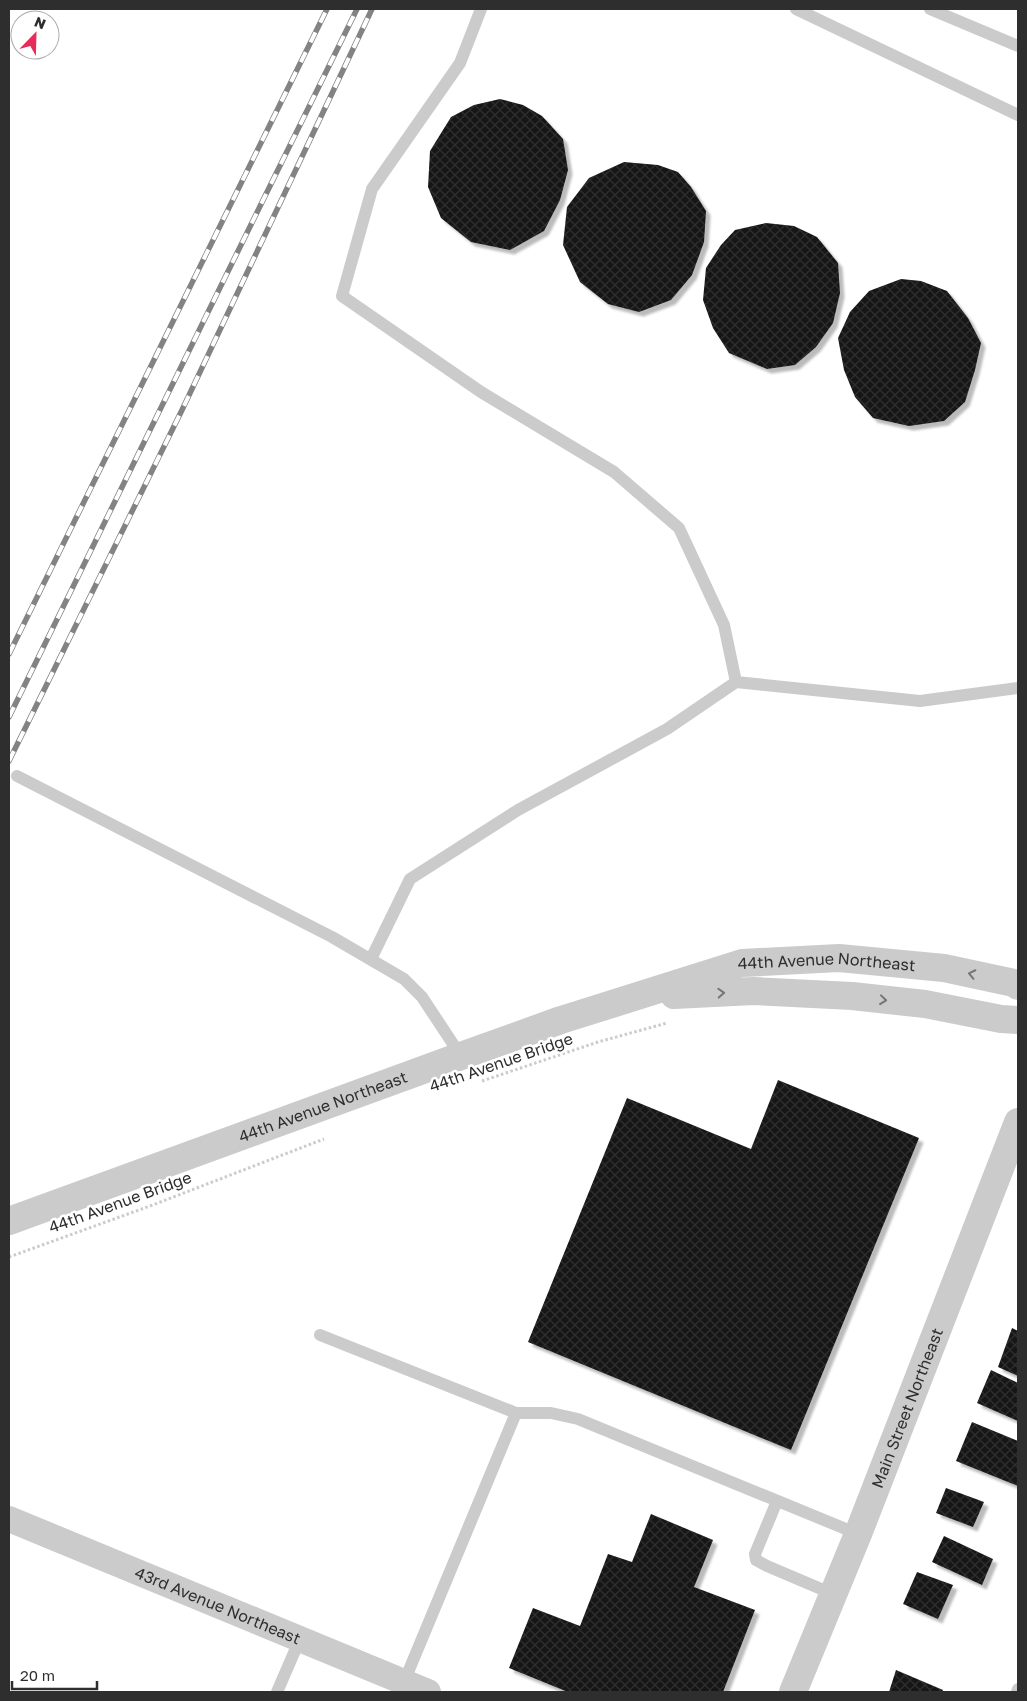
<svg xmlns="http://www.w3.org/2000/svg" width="1027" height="1701" font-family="'Golos Text',sans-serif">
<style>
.building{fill:url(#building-cross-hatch);filter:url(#shadow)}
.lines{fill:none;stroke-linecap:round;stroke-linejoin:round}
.path{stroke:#cbcbcb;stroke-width:3;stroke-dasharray:2.5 2.5;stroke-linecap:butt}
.service{stroke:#cbcbcb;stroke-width:12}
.minor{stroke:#cbcbcb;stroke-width:26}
.tertiary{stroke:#cbcbcb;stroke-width:28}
.rail-casing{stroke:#838383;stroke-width:5.5}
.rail{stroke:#fff;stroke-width:4;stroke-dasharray:11;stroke-linecap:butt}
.oneway{stroke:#757575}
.labels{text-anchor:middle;stroke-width:5;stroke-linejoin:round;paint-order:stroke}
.street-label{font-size:16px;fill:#2e2e2e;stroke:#fff}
</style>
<defs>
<pattern id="building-cross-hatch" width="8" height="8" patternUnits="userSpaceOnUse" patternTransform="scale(1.25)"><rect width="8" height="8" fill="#151515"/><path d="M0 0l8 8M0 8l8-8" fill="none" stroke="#2f2f2f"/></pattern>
<filter id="shadow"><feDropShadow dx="4.5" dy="4.5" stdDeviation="1" flood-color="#0004"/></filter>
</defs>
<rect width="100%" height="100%" fill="#fff"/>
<path class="building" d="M500 99 523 105 542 116 563 139 568 170 560 200 544 231 510 250 471 242 441 218 428 187 430 151 451 117 474 105Z
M624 162 658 165 678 172 691 187 706 211 704 242 692 275 671 300 639 312 608 304 580 282 563 245 567 207 589 178Z
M766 223 794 226 817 237 838 263 840 293 833 323 816 347 795 365 767 369 729 353 713 328 703 300 706 268 721 245 735 230Z
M901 279 921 281 947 291 968 318 981 343 975 370 965 402 944 421 909 426 873 418 855 397 844 370 838 338 850 312 869 291Z
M778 1080 919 1138 791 1450 528 1342 627 1098 751 1149Z
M1012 1328 1018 1331V1376L998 1367Z
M991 1370 1018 1383V1421L977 1403Z
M972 1422 1018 1441V1486L956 1461Z
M946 1488 984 1502 973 1527 936 1513Z
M651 1514 713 1540 694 1587 755 1610 723 1692H568L509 1668 533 1608 580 1626 608 1554 632 1562Z
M944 1536 993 1559 982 1585 932 1562Z
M917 1572 953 1585 938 1619 903 1604Z
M896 1670 943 1690 942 1692H889Z"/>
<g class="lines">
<path class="path" d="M482 1081 598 1042 667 1023
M9 1257 150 1206 324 1139"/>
<path class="service" d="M481 9 460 63 372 189 342 296 481 392 614 472 679 528 724 625 736 682
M796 9 1018 115
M930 9 1018 46
M17 776 332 937 404 979 422 997 461 1056
M371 959 410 879 518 810 667 729 736 682 920 701 1018 688
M320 1335 516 1413H551L578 1419 858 1534
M777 1501 755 1554 756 1560 767 1566 833 1594
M404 1682 516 1413
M277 1692 300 1639
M1017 1692 1018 1689"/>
<path class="minor" id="s1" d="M9 1519 428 1692"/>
<g class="tertiary">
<path d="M674 995 753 991 852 996 925 1004 1001 1019 1018 1020"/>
<path id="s2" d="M9 1221 461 1056 561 1020 742 963 839 958 944 968 1014 983 1018 986"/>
<path id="s3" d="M793 1692 858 1534 1018 1122"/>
</g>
<defs>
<path id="rail" d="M9 654 327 9
M9 717 357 9
M9 761 182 410 372 9"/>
</defs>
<use href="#rail" class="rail-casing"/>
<use href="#rail" class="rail"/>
</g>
<defs><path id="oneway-chevron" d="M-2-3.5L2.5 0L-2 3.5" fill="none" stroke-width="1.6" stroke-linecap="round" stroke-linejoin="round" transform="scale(1.25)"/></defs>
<g class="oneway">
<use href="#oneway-chevron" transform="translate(972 974) rotate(-168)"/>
<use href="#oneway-chevron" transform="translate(721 993) rotate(-3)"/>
<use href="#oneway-chevron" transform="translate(883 1000) rotate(6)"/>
</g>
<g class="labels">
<g class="street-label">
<text dy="6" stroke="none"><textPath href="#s2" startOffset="862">44th Avenue Northeast</textPath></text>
<text transform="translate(501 1062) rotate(-19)" y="6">44th Avenue Bridge</text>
<text dy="6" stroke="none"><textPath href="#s2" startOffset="334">44th Avenue Northeast</textPath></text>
<text transform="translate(120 1202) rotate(-20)" y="6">44th Avenue Bridge</text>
<text dy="6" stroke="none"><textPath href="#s3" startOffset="306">Main Street Northeast</textPath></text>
<text dy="6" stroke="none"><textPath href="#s1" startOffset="226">43rd Avenue Northeast</textPath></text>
</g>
</g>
<rect width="1027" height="1701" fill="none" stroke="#2e2e2e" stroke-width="20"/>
<g transform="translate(35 35) rotate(23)"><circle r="24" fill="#ffffff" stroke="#ababab"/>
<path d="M0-4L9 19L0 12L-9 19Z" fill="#e82c5a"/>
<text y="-8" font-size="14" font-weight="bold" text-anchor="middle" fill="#2e2e2e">N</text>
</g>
<path d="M12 1681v8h85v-8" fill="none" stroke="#2e2e2e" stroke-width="2.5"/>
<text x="20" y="1681" font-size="15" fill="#2e2e2e" stroke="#ffffff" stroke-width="4" paint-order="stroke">20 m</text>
</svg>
